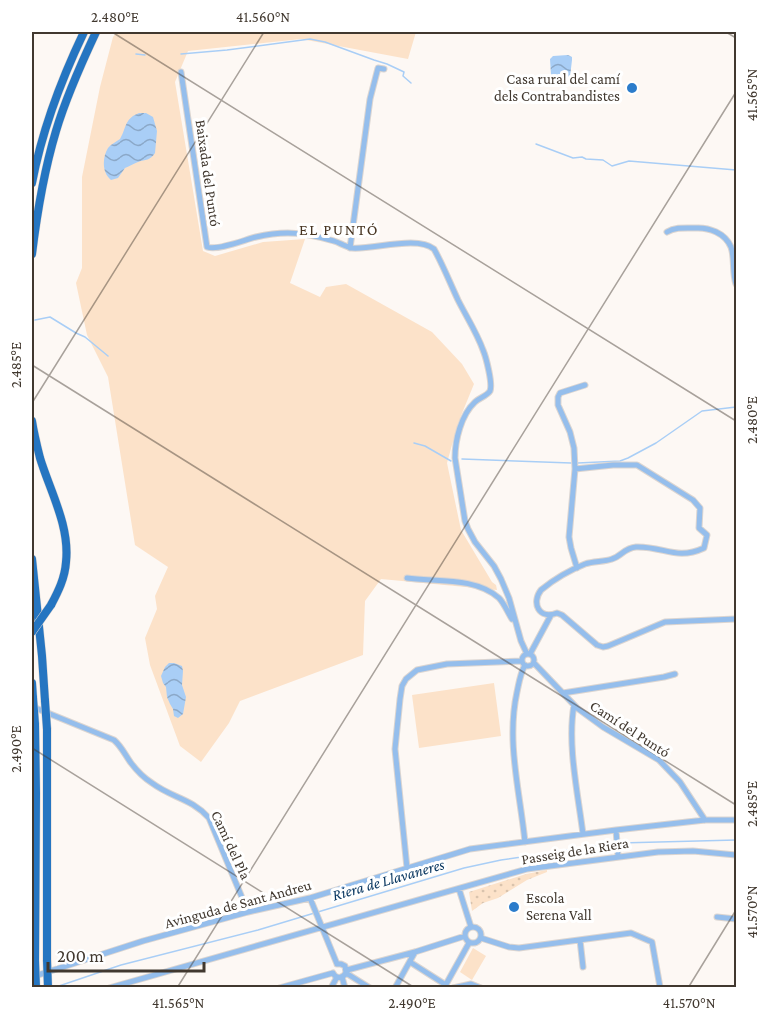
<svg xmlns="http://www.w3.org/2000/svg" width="768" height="1019" font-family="'Crimson Pro',serif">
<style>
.grass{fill:#fce2c9}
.park{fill:url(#park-dots)}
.water{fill:url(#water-waves)}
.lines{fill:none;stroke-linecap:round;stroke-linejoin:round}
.stream{stroke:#a9cef6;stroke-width:1.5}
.minor-casing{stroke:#dbd5d1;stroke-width:7}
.highway-casing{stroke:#dbd5d1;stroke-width:9}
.minor{stroke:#95beec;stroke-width:5}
.highway{stroke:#2575c1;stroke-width:8}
.highway-bridge-casing{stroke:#dbd5d1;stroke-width:9;stroke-linecap:butt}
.highway-bridge{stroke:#2575c1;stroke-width:8}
.ticks{fill:none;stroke:#41382f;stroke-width:1.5;stroke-opacity:0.45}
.poi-dot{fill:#2b7ccb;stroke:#fff;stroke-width:2}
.labels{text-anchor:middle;stroke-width:6;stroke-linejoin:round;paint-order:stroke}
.poi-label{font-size:15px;fill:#41382f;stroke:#fff;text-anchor:end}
.street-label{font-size:15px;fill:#41382f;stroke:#fff}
.neighbourhood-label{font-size:16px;letter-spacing:1.5px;fill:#473522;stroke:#fff}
.water-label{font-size:16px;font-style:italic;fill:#07355f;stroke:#fff}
.neatline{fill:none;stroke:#41382f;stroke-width:2}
.ticks-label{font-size:15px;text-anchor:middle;fill:#41382f}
</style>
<defs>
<pattern id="park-dots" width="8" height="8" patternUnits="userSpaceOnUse" patternTransform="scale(1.5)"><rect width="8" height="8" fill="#fce2c9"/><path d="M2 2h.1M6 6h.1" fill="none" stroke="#d9c3ad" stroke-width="1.8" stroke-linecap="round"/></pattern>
<pattern id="water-waves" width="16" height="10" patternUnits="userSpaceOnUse" patternTransform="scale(1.5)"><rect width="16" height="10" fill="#a9cef6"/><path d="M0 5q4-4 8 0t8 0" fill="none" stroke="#8ba8c8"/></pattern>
</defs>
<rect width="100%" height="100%" fill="#fdf8f4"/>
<path class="grass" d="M117 32H416L408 59 301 39 188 51 175 82 203 251 215 256 263 242 305 239 290 283 320 297 326 287 346 284 432 332 462 364 474 384 458 423 447 463 461 530 492 582 496 585 497 590 381 579 365 601 363 655 240 701 229 723 201 762 180 746 150 665 145 638 157 609 155 596 168 567 135 545 108 377 87 335 76 283 82 268V177L100 87 113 37Z
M494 683 501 736 419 748 412 695Z
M473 948 486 956 472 980 460 972Z"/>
<path class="park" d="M547 870V872L527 880 498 898 483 903 472 911 469 892 526 874Z"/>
<path class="water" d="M568 55 572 57V60L570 77 568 81 551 75 550 59 553 56Z
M139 113H146L153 117 157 131 155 153C150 161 146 159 138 162 133 164 130 166 125 168L118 178 111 180C102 173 102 158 108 148 111 144 116 142 120 139 127 127 124 119 139 113Z
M169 663H174L182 666 183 671 182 685 186 697 183 714 178 718 174 716 173 709 170 704 167 697 166 687 163 683 161 676 165 667Z"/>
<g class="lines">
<path class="stream" d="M136 54 145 55
M181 54 227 50 310 39 325 42 374 60 387 64 404 72 403 76 411 83
M536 144 573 158 582 157 586 159 603 160 612 166 629 161 736 170
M35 320 50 317 76 333 85 337 108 356
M414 443 425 446 451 461
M462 459 571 463
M578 463 620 461 628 458 656 443 702 411 736 407
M620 843 736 840
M53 988 121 965 258 930 464 868 501 860 616 843"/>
<defs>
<path id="minor" d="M181 72 207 247C218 251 244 240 256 237 286 230 306 233 334 241 340 243 346 247 352 248 373 250 417 235 434 249 443 265 450 283 458 300 466 316 477 333 483 350 486 357 493 384 490 391 487 396 479 398 475 402 461 415 455 440 455 458L465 521 468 529 475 542 494 566 501 579 509 598 521 641 527 654
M667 232C675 227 685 228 695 228 709 227 725 233 731 247 735 258 732 273 736 284
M350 248 370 99 378 68 384 69
M575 469 613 465H637L693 500 700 508 699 528 707 535 704 548C676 561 664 546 636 547 624 548 622 556 612 559 604 562 594 561 585 564 570 570 553 580 541 590 531 603 539 620 557 613L562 615 597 645 603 647 608 646 665 622 736 619
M577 568 571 548 569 537 575 469 574 448 570 432 558 405V397L560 393 585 385
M407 578C436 582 476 577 499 598 504 603 508 613 512 619
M530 654 551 615
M522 660a6 6 0 1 1 12 0a6 6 0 1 1-12 0Z
M534 663 577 708 603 727 659 760 680 782 705 820
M525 665C520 674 519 683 517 692 506 742 520 792 525 842
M563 693 664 677 675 674
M574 705C567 745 578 794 583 834
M33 707 114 740C122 747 125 755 131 763 137 771 144 778 152 783 172 798 191 798 209 818L248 912
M616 830 618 856
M407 868 395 749 400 699 402 686 406 679 417 670 447 664 522 661
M459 889 471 927
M310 898 337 964
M717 917 736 919
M465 935a8 8 0 1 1 16 0a8 8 0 1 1-16 0Z
M481 938 509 947 519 948 631 933 652 942 660 987
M580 940 583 967
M410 962 446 985
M347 970 415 952 465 936
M333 973C336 979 342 979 346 973L345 966 341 964H337
M346 973 370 988
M32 977 143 941 248 912 310 898 470 849 616 830 705 820H736
M342 977 345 988
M109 988 527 869 658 852 693 851 736 855
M279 988 333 973
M331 988 337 977
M395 988 415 952
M444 988 469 943
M453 988 471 984 481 988"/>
<path id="highway" d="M32 183C42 130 61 80 84 32
M32 254C37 213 44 171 56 131 66 97 81 64 96 32
M32 421C34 434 37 446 40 458 50 491 70 526 66 562 65 578 58 592 51 605
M32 559 42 656 45 701
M32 683 33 698
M47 729V960
M35 961 36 793 35 724"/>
</defs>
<use href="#minor" class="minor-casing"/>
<use href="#highway" class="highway-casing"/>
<use href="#minor" class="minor"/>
<use href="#highway" class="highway"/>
<defs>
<path id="highway-bridge" d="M32 632 51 605
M33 698 35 724
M45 701 47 729
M47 960 48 988
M35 961 36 988"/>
</defs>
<use href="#highway-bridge" class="highway-bridge-casing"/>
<use href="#highway-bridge" class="highway-bridge"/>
</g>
<path class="ticks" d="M112 32 736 421M726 32 736 38M32 365 736 805M32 403 264 32M32 748 415 988M177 988 736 92M688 988 736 910"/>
<g class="poi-dot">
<circle cx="632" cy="88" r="6"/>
<circle cx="514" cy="907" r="6"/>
</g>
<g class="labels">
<g class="poi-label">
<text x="620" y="84">Casa rural del camí<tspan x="620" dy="17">dels Contrabandistes</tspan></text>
<text x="526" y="903" text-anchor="start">Escola<tspan x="526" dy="17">Serena Vall</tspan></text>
</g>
<g class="street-label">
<text transform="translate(208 173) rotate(82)" y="5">Baixada del Puntó</text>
<text transform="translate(630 729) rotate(33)" y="5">Camí del Puntó</text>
<text transform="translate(231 845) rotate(65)" y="5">Camí del Pla</text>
<text transform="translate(575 851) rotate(-9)" y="5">Passeig de la Riera</text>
<text transform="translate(238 904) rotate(-15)" y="5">Avinguda de Sant Andreu</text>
</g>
<g class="neighbourhood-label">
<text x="339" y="235">EL PUNTÓ</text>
</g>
<g class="water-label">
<text transform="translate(388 879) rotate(-16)" y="6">Riera de Llavaneres</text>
</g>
</g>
<rect width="768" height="1019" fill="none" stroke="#ffffff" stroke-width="66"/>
<path d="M48 962v9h156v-9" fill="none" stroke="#41382f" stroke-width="3"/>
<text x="57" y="962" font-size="18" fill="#41382f" stroke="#ffffff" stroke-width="4.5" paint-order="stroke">200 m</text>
<rect x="33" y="33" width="702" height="953" class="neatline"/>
<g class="ticks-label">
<text x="115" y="22">2.480°E</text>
<text x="263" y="22">41.560°N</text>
<text transform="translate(752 95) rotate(-90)" y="5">41.565°N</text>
<text transform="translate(16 365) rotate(-90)" y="5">2.485°E</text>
<text transform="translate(752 420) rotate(-90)" y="5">2.480°E</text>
<text transform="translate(16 749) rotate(-90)" y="5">2.490°E</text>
<text transform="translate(752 804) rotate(-90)" y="5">2.485°E</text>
<text transform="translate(752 912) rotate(-90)" y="5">41.570°N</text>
<text x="178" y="1008">41.565°N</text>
<text x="412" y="1008">2.490°E</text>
<text x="689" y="1008">41.570°N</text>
</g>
</svg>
